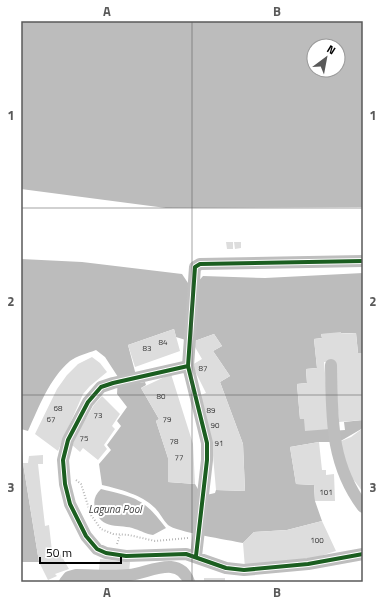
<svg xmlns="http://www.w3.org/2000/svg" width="384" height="603" font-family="'Titillium Web',sans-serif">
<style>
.water{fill:#bcbcbc;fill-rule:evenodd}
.building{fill:#ddd}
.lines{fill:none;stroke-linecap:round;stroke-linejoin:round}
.path{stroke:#b8b8b8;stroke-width:2;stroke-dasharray:1 2;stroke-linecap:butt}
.minor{stroke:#bebebe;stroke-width:12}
.cycleway-casing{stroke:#fff;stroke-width:6}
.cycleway{stroke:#1b5e20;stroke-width:4}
.grid{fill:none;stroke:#595959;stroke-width:1;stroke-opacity:0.55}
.labels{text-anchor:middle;stroke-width:4;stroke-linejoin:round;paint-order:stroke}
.number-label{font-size:8px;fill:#373737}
.water-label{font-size:11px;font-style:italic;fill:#414141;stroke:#fff}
.neatline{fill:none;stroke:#595959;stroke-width:1.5}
.grid-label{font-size:13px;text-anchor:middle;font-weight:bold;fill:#595959}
</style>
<rect width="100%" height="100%" fill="#fff"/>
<path class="water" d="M21 21H363V207L166 208 21 189ZM314 46H338V70H314Z
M21 259 82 262 182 274 188 283 196 284 203 276 265 278 363 273V353H358L356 333 321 334 322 338 314 339 317 368 306 369 307 383 297 384 300 419H304L330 429V431L345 430 344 422 363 420V428L339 442H319L290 447 296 484 314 485 315 501 322 521 287 530 254 532 243 543C229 540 176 532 168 525 163 520 160 513 155 508 143 495 119 489 102 485L99 464 111 450 107 445 121 426 117 421 127 407 117 394 118 377 105 357 96 350C88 353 77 356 70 361 49 379 39 407 28 431L21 429 23 463 39 562H21ZM174 329 176 337 192 342 214 334 222 346 213 351 230 376 220 382 243 444 245 491 216 490 215 493 202 496 195 484 168 482V458L156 421 159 419 141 388 146 385 145 382 138 383 128 345Z
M101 489C137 498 143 498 166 528L153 535C146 534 142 531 135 529 121 523 100 532 95 508 93 500 95 495 101 489Z"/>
<path class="building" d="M226 242H233V249H227Z
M234 242H241V248L235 249Z
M174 329 180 351 135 367 128 345Z
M341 332V334L356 333 358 353H363V420L339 422 334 362H324L330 429 305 431 304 419H300L297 384 307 383 306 369 317 368 314 339 322 338 321 334Z
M214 334 222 346 213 351 230 376 220 382 243 444 245 491 216 490 212 444 198 396 206 393 192 365 202 359 192 342Z
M92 357 100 363 107 372 90 386 83 394 58 451 35 434 57 389 67 375 78 364Z
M171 374 193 444 195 484 168 482V458L156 421 159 419 141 388Z
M102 396 120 414 112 426 115 429 104 445 107 449 98 460 83 448 80 452 71 444 94 405Z
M363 428V492L346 470 339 442 351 437Z
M319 442 322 470H326V475L334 474 335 501H315L314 485 296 484 290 447Z
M43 455V464H38L45 526 49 525 52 551 58 550 69 569 55 574 57 576 48 580 39 562 23 463H28L29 456Z
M322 521 336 551 317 557 245 568 243 543 254 532 287 530Z
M100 559 130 562 129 572 99 570Z
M204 578H225V582H204Z"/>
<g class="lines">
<path class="path" d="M76 480 81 484 91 515 101 529 113 534 129 535 155 541 188 538
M117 544 120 535"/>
<path class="minor" d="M331 365C332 417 330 463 363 507
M188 366 113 383 101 387 88 402 68 440 63 460 65 484 70 504 86 536 97 549 106 553 126 556 186 554 226 568 244 570 308 564 363 554
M196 556 207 460V443L188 366 195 267 200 264 363 261
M65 582 69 577 76 575C93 575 112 577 129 575 149 573 179 554 189 582"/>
<defs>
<path id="cycleway" d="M188 366 113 383 101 387 88 402 68 440 63 460 65 484 70 504 86 536 97 549 106 553 126 556 186 554 226 568 244 570 308 564 363 554
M196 556 207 460V443L188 366 195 267 200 264 363 261"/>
</defs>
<use href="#cycleway" class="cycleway-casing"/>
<use href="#cycleway" class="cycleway"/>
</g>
<path class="grid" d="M192 21V582M21 208H363M21 395H363"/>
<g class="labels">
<g class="number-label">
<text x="163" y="345">84</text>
<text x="147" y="351">83</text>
<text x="203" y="371">87</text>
<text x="161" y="399">80</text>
<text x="58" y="411">68</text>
<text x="211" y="413">89</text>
<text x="98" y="418">73</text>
<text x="51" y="422">67</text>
<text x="167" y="422">79</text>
<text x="215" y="428">90</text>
<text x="84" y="441">75</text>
<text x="174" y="444">78</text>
<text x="219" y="446">91</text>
<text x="179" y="460">77</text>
<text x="326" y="495">101</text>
<text x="317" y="543">100</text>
</g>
<g class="water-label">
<text x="115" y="513">Laguna Pool</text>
</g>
</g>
<rect width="384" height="603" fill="none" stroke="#ffffff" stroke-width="44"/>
<g transform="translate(326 58) rotate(32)"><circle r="19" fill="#ffffff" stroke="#999999"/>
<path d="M0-3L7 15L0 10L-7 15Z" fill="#595959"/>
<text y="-6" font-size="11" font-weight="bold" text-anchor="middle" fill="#000000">N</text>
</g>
<path d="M40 557v6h81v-6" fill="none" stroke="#000000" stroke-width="2"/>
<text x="46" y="557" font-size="12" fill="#000000" stroke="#ffffff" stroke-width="3" paint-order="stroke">50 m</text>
<rect x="22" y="22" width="340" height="559" class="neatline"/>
<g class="grid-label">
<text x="107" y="16">A</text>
<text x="277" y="16">B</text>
<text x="11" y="120">1</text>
<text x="373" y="120">1</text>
<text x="11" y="306">2</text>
<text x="373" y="306">2</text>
<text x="11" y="492">3</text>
<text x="373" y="492">3</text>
<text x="107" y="597">A</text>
<text x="277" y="597">B</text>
</g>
</svg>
